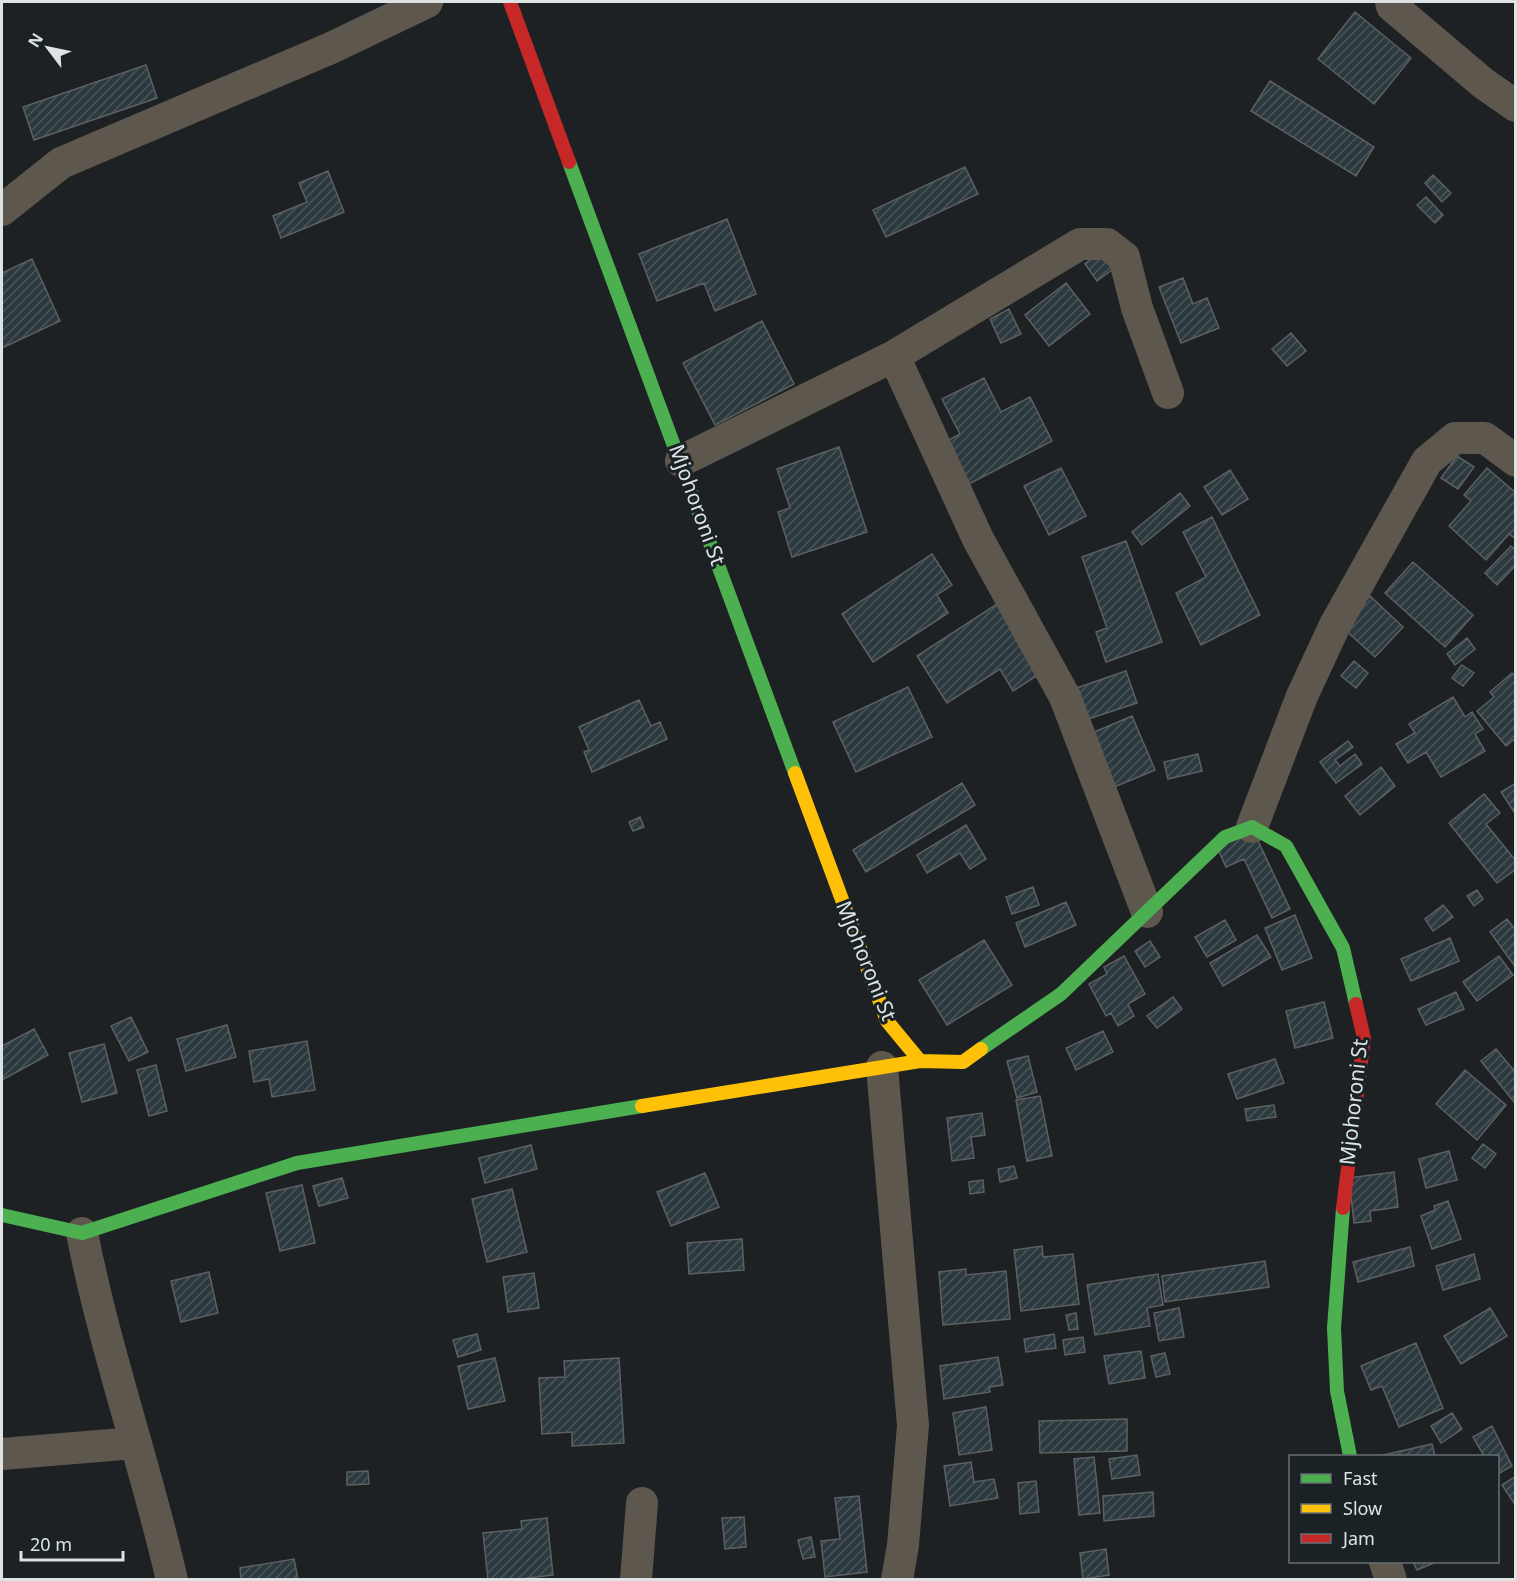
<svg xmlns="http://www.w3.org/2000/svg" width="1517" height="1581" font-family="'Noto Sans',sans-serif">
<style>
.building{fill:url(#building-hatch);stroke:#5d6062;stroke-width:1.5}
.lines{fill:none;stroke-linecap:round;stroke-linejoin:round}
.street{stroke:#5d574e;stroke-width:32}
.fast{stroke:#4caf50;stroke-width:14}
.slow{stroke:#ffc107;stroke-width:14}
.jam{stroke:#c62828;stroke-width:14}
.labels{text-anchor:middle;stroke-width:6;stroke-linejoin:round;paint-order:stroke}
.street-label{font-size:21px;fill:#dde2e5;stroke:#1a2226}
</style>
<defs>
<pattern id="building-hatch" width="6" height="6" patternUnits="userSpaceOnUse" patternTransform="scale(1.5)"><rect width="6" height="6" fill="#2c393e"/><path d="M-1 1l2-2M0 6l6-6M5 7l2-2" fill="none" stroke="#4a555a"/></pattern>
</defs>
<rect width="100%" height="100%" fill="#1d2123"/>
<path class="building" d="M1355 12 1411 58 1374 104 1318 59Z
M146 65 157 98 34 140 23 107Z
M1270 81 1374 147 1356 176 1251 111Z
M965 167 978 194 886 237 873 210Z
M328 171 344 212 281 238 273 216 307 202 299 183Z
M1433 175 1451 193 1442 202 1425 183Z
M1426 197 1443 215 1435 223 1417 205Z
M727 219 756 294 715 311 704 283 657 301 639 254Z
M1100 252 1113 269 1097 281 1085 264Z
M32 259 60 321 2 348V273Z
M1183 278 1193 304 1207 298 1219 328 1181 343 1159 287Z
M1066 283 1090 314 1049 346 1025 315Z
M1009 309 1021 334 1001 343 990 319Z
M762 321 794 384 715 425 683 363Z
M1291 333 1306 351 1287 366 1272 349Z
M984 378 1001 412 1030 397 1052 441 965 486 943 443 960 434 942 399Z
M839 447 867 532 792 557 778 512 790 508 777 469Z
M1457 456 1474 467 1458 489 1441 478Z
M1061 468 1086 516 1049 535 1024 486Z
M1487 468 1516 493V539L1509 534 1486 560 1449 526 1471 501 1464 495Z
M1230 470 1248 499 1222 515 1204 487Z
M1180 493 1190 506 1142 545 1132 532Z
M1212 517 1260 615 1201 645 1176 593 1206 577 1183 532Z
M1126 541 1162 642 1106 662 1096 632 1107 628 1082 557Z
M1511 546 1516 550V565L1497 585 1485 573Z
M932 554 952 585 937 595 948 613 873 662 842 614Z
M1413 562 1473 615 1445 647 1385 593Z
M1370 596 1403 627 1375 657 1342 627Z
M1000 602 1044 671 1013 691 1000 669 947 703 917 656Z
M1467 638 1475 649 1455 665 1447 654Z
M1354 661 1368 673 1356 688 1341 676Z
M1462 665 1474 673 1463 686 1452 678Z
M1126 671 1137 703 1076 723 1065 692Z
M1512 673 1516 677V738L1506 746 1477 711 1494 697 1490 692Z
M908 687 932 737 856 772 833 722Z
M1453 697 1465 717 1472 712 1483 729 1475 734 1485 751 1441 777 1426 752 1408 763 1396 744 1415 733 1409 724Z
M639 700 651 726 660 722 667 739 592 772 584 752 589 750 579 727Z
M1132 716 1155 770 1107 790 1085 736Z
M1348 741 1353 747 1335 760 1340 766 1355 754 1362 764 1336 783 1320 762Z
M1198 754 1202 771 1168 779 1164 762Z
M1381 767 1395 786 1360 815 1345 796Z
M962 783 975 805 866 872 853 850Z
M1516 783V815L1501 792Z
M1484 794 1500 813 1486 824 1516 861V869L1497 883 1449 823Z
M640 817 644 827 633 831 629 822Z
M966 825 986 859 970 869 960 853 927 873 917 855Z
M1252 828 1290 909 1272 918 1244 859 1226 867 1216 845Z
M1033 887 1039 905 1012 914 1006 897Z
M1477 890 1483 899 1474 906 1467 896Z
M1066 902 1076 925 1025 947 1016 923Z
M1443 905 1453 917 1433 931 1425 919Z
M1295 915 1312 958 1282 970 1265 928Z
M1507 919 1516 931V968L1490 932Z
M1225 920 1236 940 1207 957 1195 937Z
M1257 935 1271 957 1223 986 1210 963Z
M1450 938 1459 961 1411 981 1401 959Z
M984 940 1012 985 947 1025 919 980Z
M1150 941 1160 957 1145 967 1135 951Z
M1124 956 1145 994 1128 1004 1134 1016 1118 1026 1111 1013 1106 1016 1089 984 1107 974 1104 967Z
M1499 956 1513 975 1477 1001 1463 982Z
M1456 992 1464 1009 1426 1025 1418 1009Z
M1173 997 1182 1009 1157 1028 1147 1016Z
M1324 1002 1333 1038 1295 1048 1286 1011Z
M131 1017 148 1052 129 1061 111 1026Z
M227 1025 236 1057 186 1071 177 1039Z
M34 1029 48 1055 2 1080V1046Z
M1103 1031 1113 1052 1076 1070 1066 1048Z
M307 1041 315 1090 272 1097 269 1079 254 1082 249 1051Z
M104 1044 117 1093 82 1102 69 1053Z
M1496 1049 1516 1073V1100L1514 1102 1481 1061Z
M1028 1056 1037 1092 1017 1098 1007 1061Z
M1275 1059 1284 1083 1237 1099 1228 1074Z
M156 1065 167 1111 149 1116 137 1070Z
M1465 1070 1506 1105 1477 1140 1436 1104Z
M1040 1096 1052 1156 1027 1161 1016 1100Z
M1274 1105 1276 1117 1247 1121 1245 1109Z
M982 1113 985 1135 971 1137 974 1158 952 1161 947 1118Z
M1483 1144 1496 1154 1485 1168 1472 1158Z
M531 1145 537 1169 485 1183 479 1158Z
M1449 1151 1457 1180 1426 1188 1419 1159Z
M1014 1166 1017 1178 1000 1182 998 1169Z
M1394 1172 1398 1207 1370 1211 1371 1221 1354 1223 1349 1178Z
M705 1173 719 1207 671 1226 657 1192Z
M342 1178 348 1198 319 1206 313 1186Z
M983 1180 984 1192 970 1194 969 1182Z
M302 1185 315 1243 280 1251 266 1193Z
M512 1189 527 1252 487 1262 472 1199Z
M1448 1201 1461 1239 1432 1249 1421 1216 1435 1210 1434 1206Z
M742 1239 744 1270 689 1274 687 1243Z
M1042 1246 1043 1257 1073 1254 1079 1304 1021 1311 1014 1250Z
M1410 1247 1414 1266 1358 1282 1353 1262Z
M1474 1254 1480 1279 1443 1290 1436 1266Z
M1265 1261 1269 1287 1165 1302 1162 1276Z
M966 1269V1275L1006 1271 1010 1319 943 1325 939 1272Z
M209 1272 218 1313 181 1322 171 1281Z
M534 1273 539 1308 508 1312 503 1277Z
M1158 1274 1163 1305 1147 1308 1150 1326 1095 1335 1087 1285Z
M1179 1308 1184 1337 1159 1341 1154 1313Z
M1490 1308 1507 1336 1461 1364 1444 1336Z
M1076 1313 1078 1329 1069 1330 1066 1315Z
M477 1334 481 1350 458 1357 453 1340Z
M1054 1334 1056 1348 1026 1352 1024 1339Z
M1083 1337 1085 1352 1065 1355 1063 1340Z
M1416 1343 1443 1408 1399 1427 1382 1386 1371 1390 1361 1366Z
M1141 1351 1145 1378 1109 1384 1104 1356Z
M1165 1353 1170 1374 1156 1377 1151 1356Z
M998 1357 1003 1385 989 1387 990 1392 944 1399 940 1366Z
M495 1358 505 1401 468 1409 458 1366Z
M619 1358 624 1443 572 1446V1432L542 1434 539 1378 565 1377 564 1361Z
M986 1407 992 1450 959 1455 953 1413Z
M1452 1413 1462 1429 1441 1443 1431 1426Z
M1127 1419V1451L1040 1453 1039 1421Z
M1492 1426 1512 1466 1498 1474V1456H1484L1473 1437Z
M1432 1444 1435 1456H1379Z
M1137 1455 1140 1475 1112 1479 1109 1459Z
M1094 1457 1100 1513 1079 1515 1074 1459Z
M971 1462 974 1482 994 1479 998 1498 950 1506 944 1466Z
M368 1471 369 1484 347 1485V1472Z
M1516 1476V1506L1502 1485Z
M1036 1481 1039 1512 1020 1514 1018 1483Z
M1153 1492 1154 1516 1104 1521 1103 1496Z
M859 1496 867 1572 825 1577 821 1541 840 1539 835 1498Z
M744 1517 746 1547 725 1549 722 1518Z
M547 1518 553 1575 512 1580H488L483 1533 522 1529 521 1521Z
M811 1537 815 1557 803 1559 798 1540Z
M1106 1549 1109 1575 1083 1579 1080 1553Z
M294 1559 298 1580H241L240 1568Z
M1413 1562H1436L1417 1570Z"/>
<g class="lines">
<path class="street" d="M1391 2 1392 6 1483 83 1516 106
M2 210 61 163 331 48 427 2
M894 356 978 539 1065 697 1147 912
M681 461 894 356 1080 244H1107L1124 257 1137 308 1168 393
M1252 827 1302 696 1335 625 1427 461 1455 438H1485L1516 461
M882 1067 913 1425 903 1545 897 1580
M82 1233C105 1350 145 1463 172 1580
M2 1454 135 1443
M1385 1562 1391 1580
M636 1580 642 1503"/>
<path class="fast" d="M569 162 795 773
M981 1049 1061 994 1225 837 1252 827 1286 846 1343 948 1356 1004
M1343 1208 1334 1328 1337 1391 1350 1456
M2 1215 82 1233 297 1163 642 1106"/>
<path class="slow" d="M795 773 887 1021 920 1061 963 1062 981 1049
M642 1106 920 1061"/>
<path class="jam" d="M510 2 569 162
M1343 1208 1364 1038 1356 1004"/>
</g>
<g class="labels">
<g class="street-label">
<text transform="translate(697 505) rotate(70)" y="7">Mjohoroni St</text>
<text transform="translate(866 961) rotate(68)" y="7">Mjohoroni St</text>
<text transform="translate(1354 1102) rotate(-84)" y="7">Mjohoroni St</text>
</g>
</g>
<rect width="1517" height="1581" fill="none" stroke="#dde2e5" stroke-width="6"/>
<rect x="1289" y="1455" width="210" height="108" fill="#1a2226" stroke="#686f72" stroke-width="1.5"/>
<rect x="1301" y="1474" width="30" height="9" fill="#4caf50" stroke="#686f72" stroke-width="1.5"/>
<text x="1343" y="1485" font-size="18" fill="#dde2e5">Fast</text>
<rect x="1301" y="1504" width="30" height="9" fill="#ffc107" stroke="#686f72" stroke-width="1.5"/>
<text x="1343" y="1515" font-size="18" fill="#dde2e5">Slow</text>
<rect x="1301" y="1534" width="30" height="9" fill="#c62828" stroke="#686f72" stroke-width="1.5"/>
<text x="1343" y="1545" font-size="18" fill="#dde2e5">Jam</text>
<g transform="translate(48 48) rotate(302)" stroke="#1a2226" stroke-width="4.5" paint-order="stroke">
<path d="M0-4.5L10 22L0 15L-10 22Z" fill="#dde2e5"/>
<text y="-9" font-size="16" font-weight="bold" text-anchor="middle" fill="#dde2e5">N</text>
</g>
<path d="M21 1551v9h102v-9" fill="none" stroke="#dde2e5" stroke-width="3"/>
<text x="30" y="1551" font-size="18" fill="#dde2e5" stroke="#1a2226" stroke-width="4.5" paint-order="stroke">20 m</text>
</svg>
